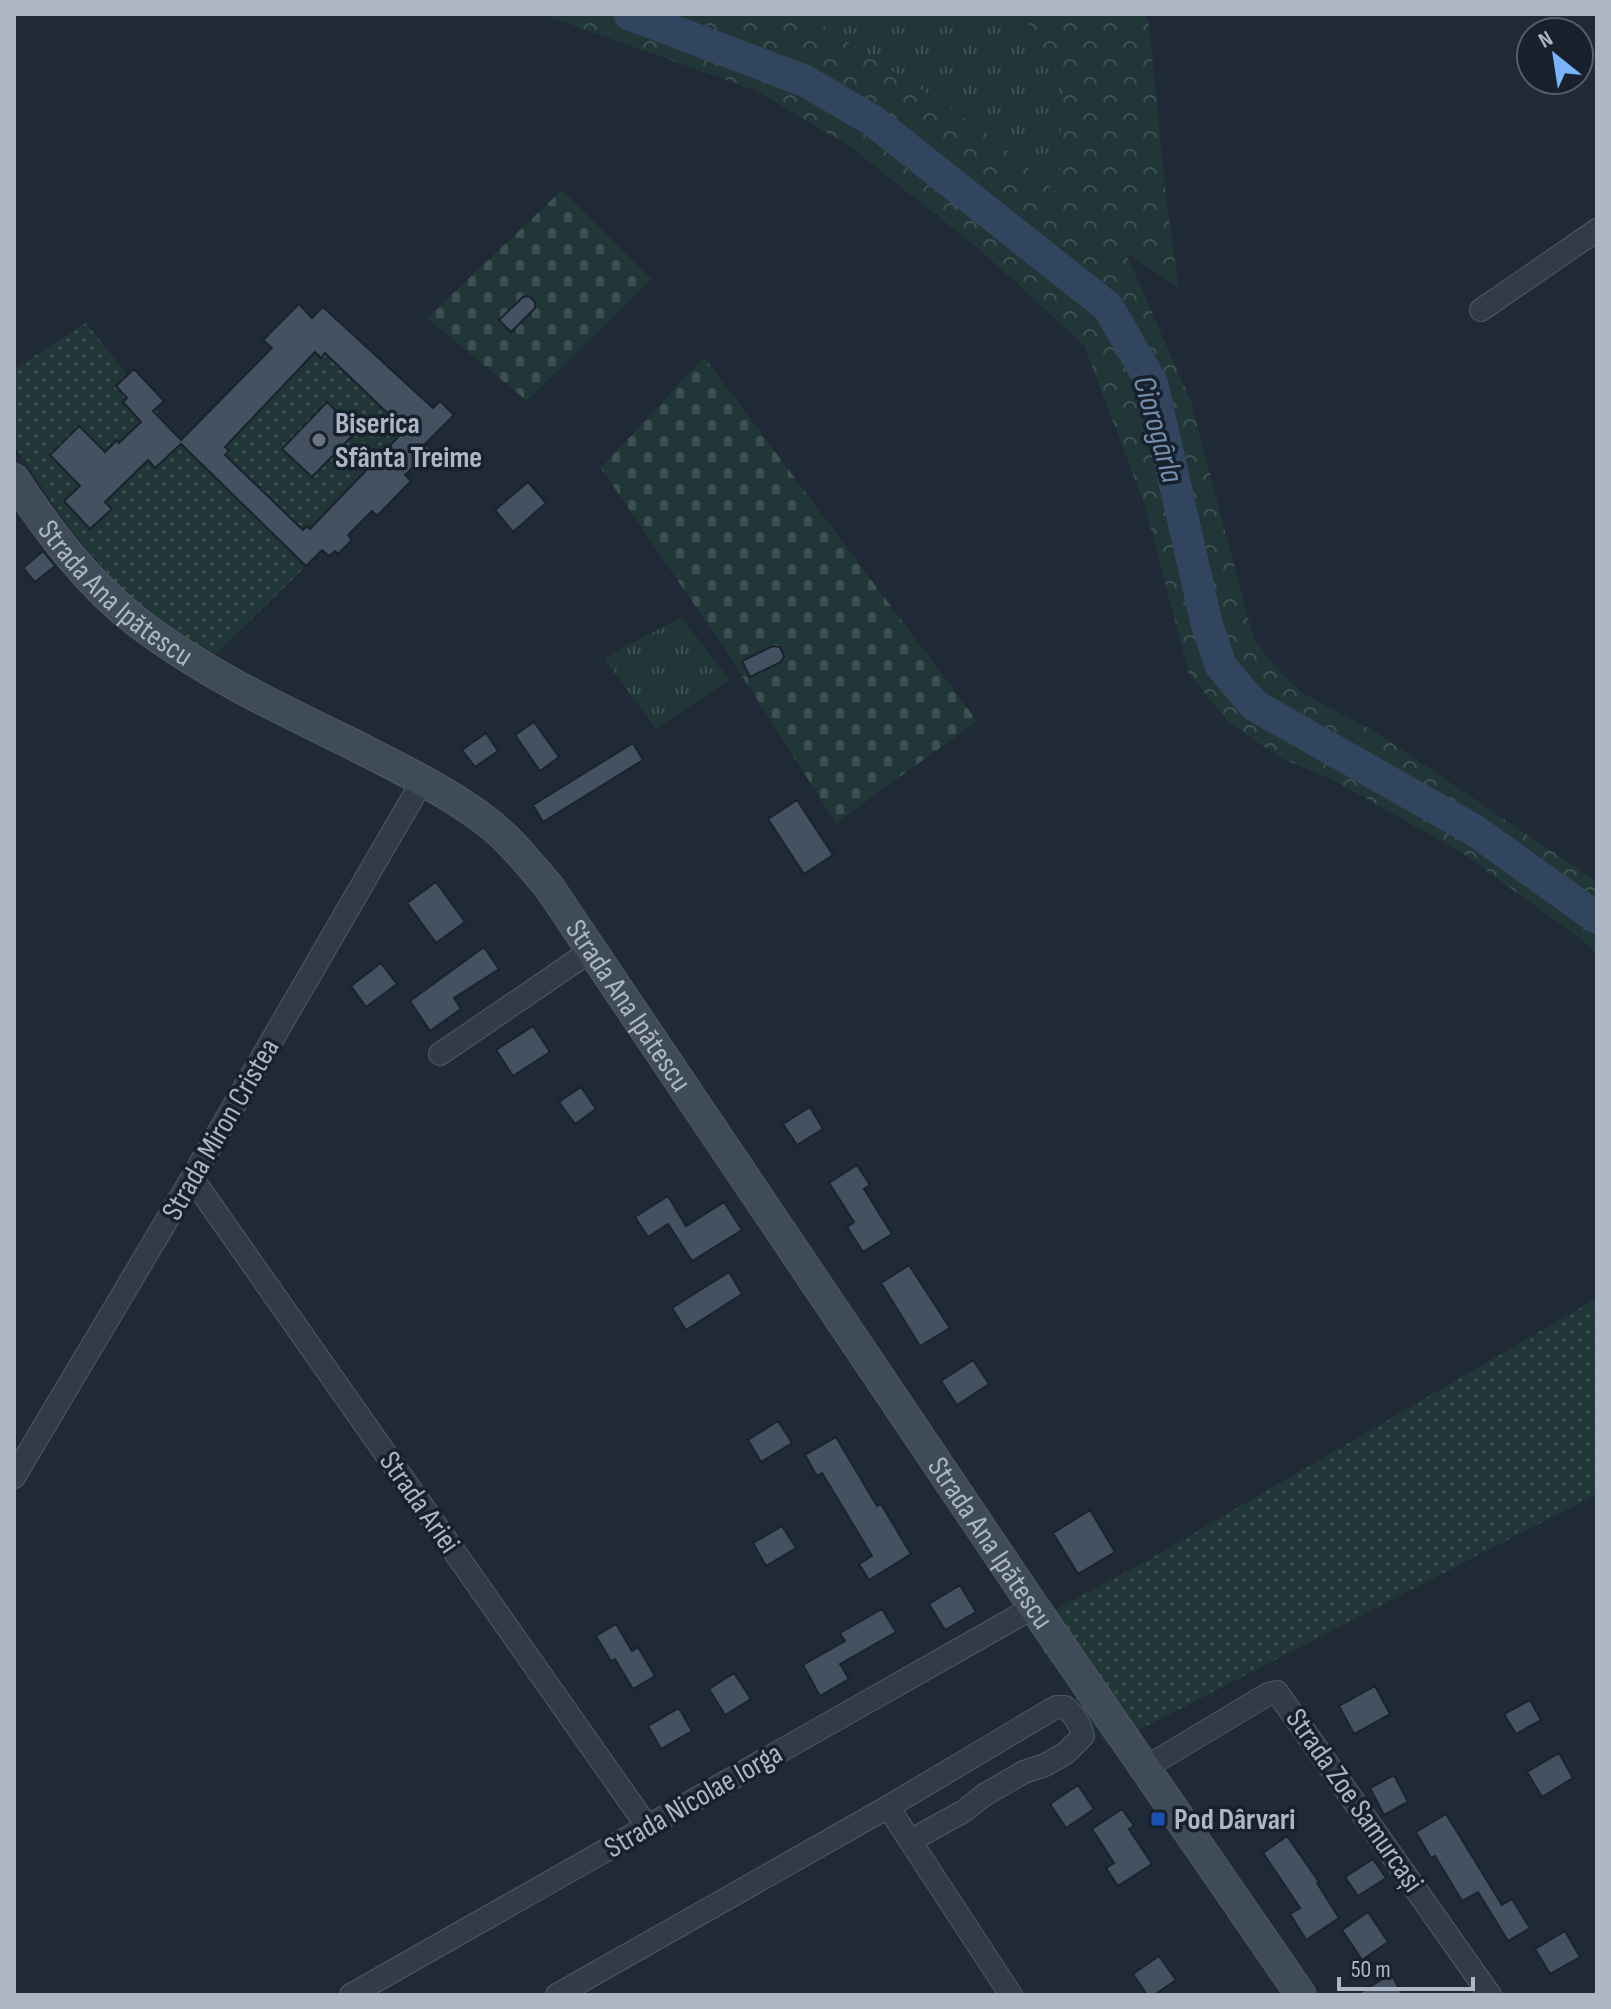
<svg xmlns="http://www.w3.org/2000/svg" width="1611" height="2009" font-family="'Sofia Sans Condensed',sans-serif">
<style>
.grass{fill:url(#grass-tufts)}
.forest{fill:url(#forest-crowns)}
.cemetery{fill:url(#cemetery-stones)}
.park{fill:url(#park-dots)}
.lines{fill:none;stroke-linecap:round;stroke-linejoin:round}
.river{stroke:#31465e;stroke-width:32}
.building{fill:#445161;stroke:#1a232d;stroke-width:2;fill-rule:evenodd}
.street-casing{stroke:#505965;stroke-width:24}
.secondary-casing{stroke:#505965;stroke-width:32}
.street{stroke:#323c47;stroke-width:22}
.secondary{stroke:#404b5a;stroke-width:30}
.worship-dot{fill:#6b7280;stroke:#18212b;stroke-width:3}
.transit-dot{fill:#1a4fb4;stroke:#18212b;stroke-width:3}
.labels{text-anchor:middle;stroke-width:7;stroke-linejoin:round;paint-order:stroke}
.poi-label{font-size:30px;font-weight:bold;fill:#acb6c4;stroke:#18212b;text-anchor:start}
.street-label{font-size:30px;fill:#acb6c4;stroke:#18212b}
.water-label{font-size:32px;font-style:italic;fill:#738eae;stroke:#18212b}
</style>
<defs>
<pattern id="grass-tufts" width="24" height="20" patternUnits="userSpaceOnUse" patternTransform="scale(2)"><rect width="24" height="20" fill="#203637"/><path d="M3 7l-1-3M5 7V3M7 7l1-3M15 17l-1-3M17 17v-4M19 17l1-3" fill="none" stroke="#3e5152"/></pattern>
<pattern id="forest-crowns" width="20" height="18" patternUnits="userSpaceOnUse" patternTransform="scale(2)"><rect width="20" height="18" fill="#203637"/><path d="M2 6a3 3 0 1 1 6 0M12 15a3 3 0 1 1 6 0" fill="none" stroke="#3e5152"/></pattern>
<pattern id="cemetery-stones" width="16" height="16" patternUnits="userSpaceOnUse" patternTransform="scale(2)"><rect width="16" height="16" fill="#203637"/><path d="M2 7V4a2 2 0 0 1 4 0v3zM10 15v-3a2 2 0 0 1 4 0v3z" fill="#3e5152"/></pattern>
<pattern id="park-dots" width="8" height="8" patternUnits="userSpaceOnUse" patternTransform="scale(2)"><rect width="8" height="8" fill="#203637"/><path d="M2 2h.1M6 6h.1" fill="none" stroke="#3e5152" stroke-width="1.8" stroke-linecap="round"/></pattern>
</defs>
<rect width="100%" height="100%" fill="#1f2a36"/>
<path class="grass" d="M805 14H1024L1063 92 1059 195 984 131Z
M681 617 730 680 656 729 604 658Z"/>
<path class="forest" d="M541 14H805L984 131 1059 194 1063 92 1024 14H1144L1149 25 1167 205 1179 288 1126 253 1191 402 1253 637 1273 665 1302 693 1372 730 1596 881 1597 959 1590 946 1462 853 1337 782 1281 758 1229 723 1189 674 1145 506 1084 345 979 249 851 147 755 90Z"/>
<path class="cemetery" d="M562 190 651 279 527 401 427 318Z
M704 357 977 721 836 823 730 657 601 468Z"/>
<path class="park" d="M86 323 189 452 306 566 215 655 160 624 128 597 70 529 14 445V369Z
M315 352 321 357 325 353 400 425 395 430 400 435 310 529 307 526 303 530 225 455 229 451 225 447Z
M1597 1298V1494L1108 1746 1026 1625 1143 1563Z"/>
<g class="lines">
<path class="river" d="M629 14 805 81 872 120 1108 307 1152 383 1207 625 1221 666 1254 705 1474 830 1597 918"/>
</g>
<path class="building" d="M529 296 535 302V308L511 332 499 320 523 297Z
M299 304 312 318 323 307 433 408 440 401 454 415 425 444 431 449 405 475 411 481 377 516 372 511 348 535 352 540 338 554 335 551 329 556 322 550 306 566 181 444 155 468 148 460 105 502 112 509 90 529 64 501 80 486 50 455 79 426 105 452 117 440 119 443 141 422 123 402 127 398 116 386 134 369 164 401 153 411 181 440 272 348 263 340ZM315 352 321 358 325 353 400 425 395 430 400 435 310 529 307 526 303 530 225 455 229 451 225 447Z
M327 402 357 431 312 477 282 449Z
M528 482 546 503 513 532 495 510Z
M43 551 55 566 35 582 23 568Z
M773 646 780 647 784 656 781 662 750 677 742 661Z
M534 722 559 757 540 771 515 735Z
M486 733 498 751 475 767 462 750Z
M633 743 643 760 543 822 533 805Z
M797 800 833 855 804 874 768 819Z
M436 882 465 922 436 943 407 903Z
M484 947 499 969 454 998 461 1009 430 1031 410 1001Z
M381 963 397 984 366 1007 351 986Z
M533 1026 550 1052 513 1076 496 1050Z
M581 1087 596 1109 575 1124 559 1102Z
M810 1107 823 1129 797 1145 783 1124Z
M857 1165 870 1185 864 1189 892 1234 863 1252 847 1227 854 1222 829 1183Z
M668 1196 686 1226 724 1202 742 1230 692 1261 668 1224 648 1237 635 1217Z
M909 1265 950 1328 920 1346 881 1283Z
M729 1272 742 1294 686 1330 672 1308Z
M973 1360 989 1384 957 1405 941 1381Z
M778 1421 792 1443 761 1462 748 1440Z
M836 1437 877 1506 881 1504 911 1554 869 1580 859 1564 872 1556 822 1473 817 1476 805 1455Z
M1090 1510 1115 1552 1078 1574 1053 1533Z
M782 1526 796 1548 766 1566 753 1543Z
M960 1585 976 1612 945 1630 929 1604Z
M882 1609 896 1632 840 1664 849 1679 820 1696 803 1665 845 1641 840 1633Z
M616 1624 632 1651 638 1647 655 1676 633 1689 615 1659 611 1661 596 1636Z
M734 1673 751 1699 725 1715 709 1689Z
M1375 1686 1390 1714 1354 1734 1339 1706Z
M1530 1700 1541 1720 1516 1734 1504 1714Z
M679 1708 692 1731 661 1749 648 1726Z
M1559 1753 1573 1778 1542 1797 1527 1772Z
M1394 1775 1408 1802 1384 1815 1370 1788Z
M1078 1785 1094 1809 1066 1828 1050 1804Z
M1122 1809 1134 1826 1129 1829 1152 1864 1118 1886 1106 1868 1114 1863 1092 1829Z
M1446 1814 1502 1905 1512 1899 1530 1928 1508 1941 1478 1892 1462 1901 1435 1856 1431 1858 1416 1832Z
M1287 1836 1319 1882 1317 1883 1339 1918 1306 1940 1290 1914 1300 1908 1263 1853Z
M1373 1859 1386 1878 1358 1896 1345 1877Z
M1368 1912 1388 1942 1362 1960 1342 1930Z
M1565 1931 1580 1957 1550 1974 1535 1949Z
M1159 1956 1176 1980 1154 1995H1147L1133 1974Z
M1391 1974 1403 1995H1356Z"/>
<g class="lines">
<defs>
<path id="street" d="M1481 310 1597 230
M440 1054 592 950
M192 1178 647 1826
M14 1477 192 1178 423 780
M1145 1768 1268 1694 1277 1692 1490 1995
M888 1807 1011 1995
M351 1995 1034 1607
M557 1995 888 1807 1056 1707H1065C1075 1716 1080 1723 1083 1736L1066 1753 1045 1765 1024 1772 984 1795 964 1811 910 1841"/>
<g id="secondary">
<path id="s1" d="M14 479C49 532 87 583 137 622 202 672 280 709 354 745 399 768 445 790 486 821 510 839 529 864 549 887L1034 1607 1301 1995"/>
</g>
</defs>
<use href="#street" class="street-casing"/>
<use href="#secondary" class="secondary-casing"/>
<use href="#street" class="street"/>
<use href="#secondary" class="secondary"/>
</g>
<circle class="worship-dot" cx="319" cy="440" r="8"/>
<rect class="transit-dot" x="1150" y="1811" width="16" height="16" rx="4"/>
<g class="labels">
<g class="poi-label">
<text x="335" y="433">Biserica<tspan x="335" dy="34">Sfânta Treime</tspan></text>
<text x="1174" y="1829">Pod Dârvari</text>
</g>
<g class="street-label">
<text dy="10" stroke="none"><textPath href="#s1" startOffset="154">Strada Ana Ipătescu</textPath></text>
<text dy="10" stroke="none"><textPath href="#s1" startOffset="826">Strada Ana Ipătescu</textPath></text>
<text transform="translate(220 1129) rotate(-60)" y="10">Strada Miron Cristea</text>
<text transform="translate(420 1502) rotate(55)" y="10">Strada Ariei</text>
<text dy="10" stroke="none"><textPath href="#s1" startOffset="1474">Strada Ana Ipătescu</textPath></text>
<text transform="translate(693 1800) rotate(-30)" y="10">Strada Nicolae Iorga</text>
<text transform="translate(1355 1800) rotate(55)" y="10">Strada Zoe Samurcași</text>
</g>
<g class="water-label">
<text transform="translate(1159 429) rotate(74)" y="11">Ciorogârla</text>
</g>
</g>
<rect width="1611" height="2009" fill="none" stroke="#acb6c4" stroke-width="32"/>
<g transform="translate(1555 56) rotate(330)"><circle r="38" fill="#18212b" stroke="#535d68" stroke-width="2"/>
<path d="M0-6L14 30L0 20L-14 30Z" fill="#7ab2fb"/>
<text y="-12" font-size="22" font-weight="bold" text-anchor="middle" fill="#acb6c4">N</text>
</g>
<path d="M1339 1977v12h134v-12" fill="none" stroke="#acb6c4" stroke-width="4"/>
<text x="1351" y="1977" font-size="24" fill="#acb6c4" stroke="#18212b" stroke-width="6" paint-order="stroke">50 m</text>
</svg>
